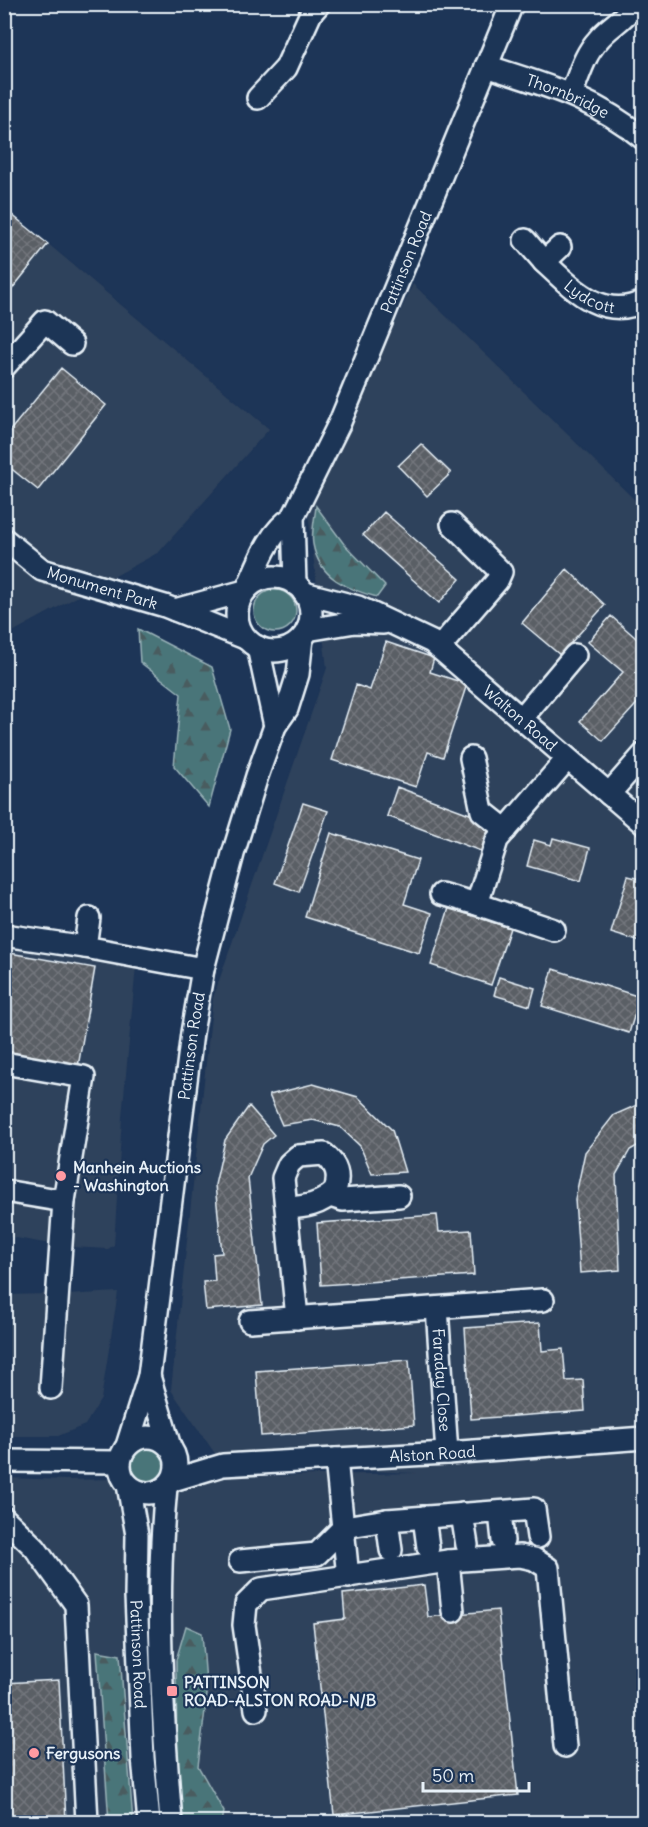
<svg xmlns="http://www.w3.org/2000/svg" width="648" height="1827" font-family="Delius,sans-serif">
<style>
.built{fill:#2f425b}
.green{fill:#4a7479;stroke:#99b2b8;stroke-width:1.5}
.forest{fill:url(#forest-firs);stroke:#99b2b8;stroke-width:1.5}
.building{fill:url(#building-cross-hatch);stroke:#e8f1f8;stroke-width:1.5}
.lines{fill:none;stroke-linecap:round;stroke-linejoin:round}
.minor-casing{stroke:#e8f1f8;stroke-width:26}
.minor{stroke:#1d3557;stroke-width:21}
.poi-dot{fill:#ff9aa2;stroke:#1d3557;stroke-width:2}
.labels{text-anchor:middle;stroke-width:4.5;stroke-linejoin:round;paint-order:stroke}
.street-label{font-size:16px;fill:#e8f1f8;stroke:#1d3557}
.poi-label{font-size:16px;font-weight:bold;fill:#e8f1f8;stroke:#1d3557;text-anchor:start}
</style>
<defs>
<pattern id="forest-firs" width="22" height="20" patternUnits="userSpaceOnUse" patternTransform="scale(1.5)"><rect width="22" height="20" fill="#4a7479"/><path d="M5 1l3.5 6h-7zM16 11l3.5 6h-7z" fill="#485c5f"/></pattern>
<pattern id="building-cross-hatch" width="8" height="8" patternUnits="userSpaceOnUse" patternTransform="scale(1.5)"><rect width="8" height="8" fill="#5a5f65"/><path d="M0 0l8 8M0 8l8-8" fill="none" stroke="#72767c"/></pattern>
</defs>
<rect width="100%" height="100%" fill="#1d3557"/>
<filter id="ink" filterUnits="userSpaceOnUse"><feTurbulence type="fractalNoise" baseFrequency=".0167" numOctaves="2"/><feDisplacementMap in="SourceGraphic" scale="12" xChannelSelector="R" yChannelSelector="G"/><feConvolveMatrix kernelMatrix="1 2 1 2 8 2 1 2 1" color-interpolation-filters="sRGB"/></filter>
<g filter="url(#ink)">
<path class="built" d="M4 207 269 429 159 552 5 636Z
M413 284 643 508V1822H5V1478L67 1480 417 1473 223 1465 171 1390 213 998 327 668 308 512Z
M4 921 138 944 122 1117 114 1245 108 1249 72 1247 67 1295 118 1292 101 1399 85 1425 58 1436H5V1295L51 1294 56 1245 5 1236Z"/>
<path class="green" d="M254 611a21 21 0 1 1 42 0a21 21 0 1 1-42 0Z
M130 1465a18 18 0 1 1 36 0a18 18 0 1 1-36 0Z"/>
<path class="forest" d="M316 506 344 544 385 586 377 597C347 589 319 578 313 544 311 533 315 518 316 506Z
M138 629 212 667 230 729 209 807 174 766 181 694 140 662Z
M186 1626 202 1633 207 1694 198 1766 224 1812 222 1822H182L177 1771 176 1660Z
M97 1651 120 1655 133 1822H109Z"/>
<path class="building" d="M6 210 48 244 4 299V212Z
M61 368 106 405 38 490 4 463V438Z
M421 444 451 473 427 496 398 466Z
M384 512 460 579 439 603 363 535Z
M567 569 605 605 560 655 522 623Z
M611 616 644 645V696L603 741 580 721 623 672 588 642Z
M386 642 434 658 430 672 467 684 443 757 428 752 416 787 332 760 356 685 370 690Z
M397 787 494 823 486 853 387 816Z
M303 803 328 811 299 892 275 883Z
M331 833 418 860 404 904 432 913 419 953 305 917Z
M553 838 590 848 581 881 527 866 534 840 551 845Z
M628 876 644 880V943L611 933Z
M449 908 510 928 491 985 431 965Z
M4 952 95 968 78 1067 4 1055Z
M553 969 640 997 629 1033 542 1006Z
M499 977 535 988 530 1006 494 995Z
M313 1084 358 1097 392 1130 405 1172 372 1174 360 1146 340 1127 313 1120 282 1125 269 1095Z
M644 1102V1142L630 1150 616 1175 620 1270 580 1273 575 1199 585 1152 614 1115Z
M249 1106 274 1135 263 1144 248 1178 262 1305 206 1310 203 1282 215 1281 213 1254 222 1253 215 1185 225 1140Z
M437 1215 439 1232 471 1230 474 1275 321 1285 317 1223Z
M540 1323 542 1351 563 1349 566 1381 583 1380 585 1411 471 1419 465 1328Z
M409 1360 414 1425 261 1436 256 1371Z
M424 1585 428 1617 498 1610 518 1795 334 1815 313 1623 345 1619 343 1594Z
M59 1680 66 1822H4V1683Z"/>
<g class="lines">
<defs>
<g id="minor">
<path id="s1" d="M486 66C545 85 595 98 644 139"/>
<path d="M571 94C579 76 584 55 598 40 609 26 623 21 635 4"/>
<path d="M258 98 286 68 311 13 319 4"/>
<path d="M525 240 544 262 560 247"/>
<path id="s2" d="M544 262C572 288 603 322 644 301"/>
<path d="M4 367 45 321 72 344"/>
<path id="s3" d="M4 539 42 570 165 606 245 638"/>
<circle cx="274" cy="614" r="37"/>
<path id="s4" d="M295 584 293 517 340 422 512 4"/>
<path d="M248 587C259 562 269 532 293 517"/>
<path id="s5" d="M304 593 358 607 432 642 644 824"/>
<path d="M175 610 245 591"/>
<path d="M307 630 355 622 383 623"/>
<path d="M258 647 275 726"/>
<path d="M439 648 497 581 501 572 452 524"/>
<path d="M521 719 575 655"/>
<path d="M471 758 482 811 506 830"/>
<path d="M609 794 644 754"/>
<path d="M441 894 477 904"/>
<path d="M89 918 85 947 203 969"/>
<path d="M554 930 477 904 497 840 567 759"/>
<path d="M4 935 85 947"/>
<path d="M4 1063 84 1077 64 1201 51 1388"/>
<path d="M4 1191 64 1201"/>
<path d="M330 1196 343 1200 399 1196"/>
<path d="M286 1208C306 1207 320 1205 335 1191 340 1175 337 1165 324 1154L298 1156 289 1164 283 1178 297 1318"/>
<path id="s6" d="M437 1308 447 1453"/>
<path d="M250 1321 543 1300"/>
<path d="M149 1376 170 1447"/>
<circle cx="148" cy="1465" r="28"/>
<path id="s7" d="M127 1446 149 1376 192 1033 203 969 233 854 257 776 275 726 287 709 298 674 302 638"/>
<path d="M336 1459 348 1577"/>
<path d="M4 1461 120 1462"/>
<path id="s8" d="M173 1480 223 1465 447 1453 644 1438"/>
<path id="s9" d="M128 1485 137 1535 136 1596 143 1758 149 1822"/>
<path d="M166 1487C155 1600 162 1710 171 1822"/>
<path d="M500 1512 503 1541"/>
<path d="M462 1514 467 1545"/>
<path d="M424 1517 428 1547"/>
<path d="M4 1518 35 1548 76 1605 87 1822"/>
<path d="M387 1520 391 1550"/>
<path d="M240 1561 317 1554 344 1527 387 1520 534 1509 538 1537"/>
<path d="M448 1561 453 1611"/>
<path d="M256 1710 244 1625 246 1604 261 1589 448 1561 520 1556 534 1559 548 1568 565 1746"/>
</g>
</defs>
<use href="#minor" class="minor-casing"/>
<use href="#minor" class="minor"/>
</g>
</g>
<g class="poi-dot">
<circle cx="61" cy="1176" r="6"/>
<rect x="166" y="1685" width="12" height="12" rx="3"/>
<circle cx="34" cy="1753" r="6"/>
</g>
<g class="labels">
<g class="street-label">
<text dy="6" stroke="none"><textPath href="#s1" startOffset="87">Thornbridge</textPath></text>
<text dy="6" stroke="none"><textPath href="#s4" startOffset="346">Pattinson Road</textPath></text>
<text dy="6" stroke="none"><textPath href="#s2" startOffset="58">Lydcott</textPath></text>
<text dy="6" stroke="none"><textPath href="#s3" startOffset="112">Monument Park</textPath></text>
<text dy="6" stroke="none"><textPath href="#s5" startOffset="254">Walton Road</textPath></text>
<text dy="6" stroke="none"><textPath href="#s7" startOffset="406">Pattinson Road</textPath></text>
<text dy="6" stroke="none"><textPath href="#s6" startOffset="72">Faraday Close</textPath></text>
<text dy="6" stroke="none"><textPath href="#s8" startOffset="262">Alston Road</textPath></text>
<text dy="6" stroke="none"><textPath href="#s9" startOffset="170">Pattinson Road</textPath></text>
</g>
<g class="poi-label">
<text x="73" y="1173">Manhein Auctions<tspan x="73" dy="18">- Washington</tspan></text>
<text x="184" y="1688">PATTINSON<tspan x="184" dy="18">ROAD-ALSTON ROAD-N/B</tspan></text>
<text x="46" y="1759">Fergusons</text>
</g>
</g>
<rect width="648" height="1827" fill="none" stroke="#1d3557" stroke-width="24"/>
<rect x="12" y="12" width="624" height="1803" fill="none" stroke="#e8f1f8" stroke-width="2" filter="url(#ink)"/>
<path d="M423 1782v9h106v-9" fill="none" stroke="#e8f1f8" stroke-width="3"/>
<text x="432" y="1782" font-size="18" fill="#e8f1f8" stroke="#1d3557" stroke-width="4.5" paint-order="stroke">50 m</text>
</svg>
